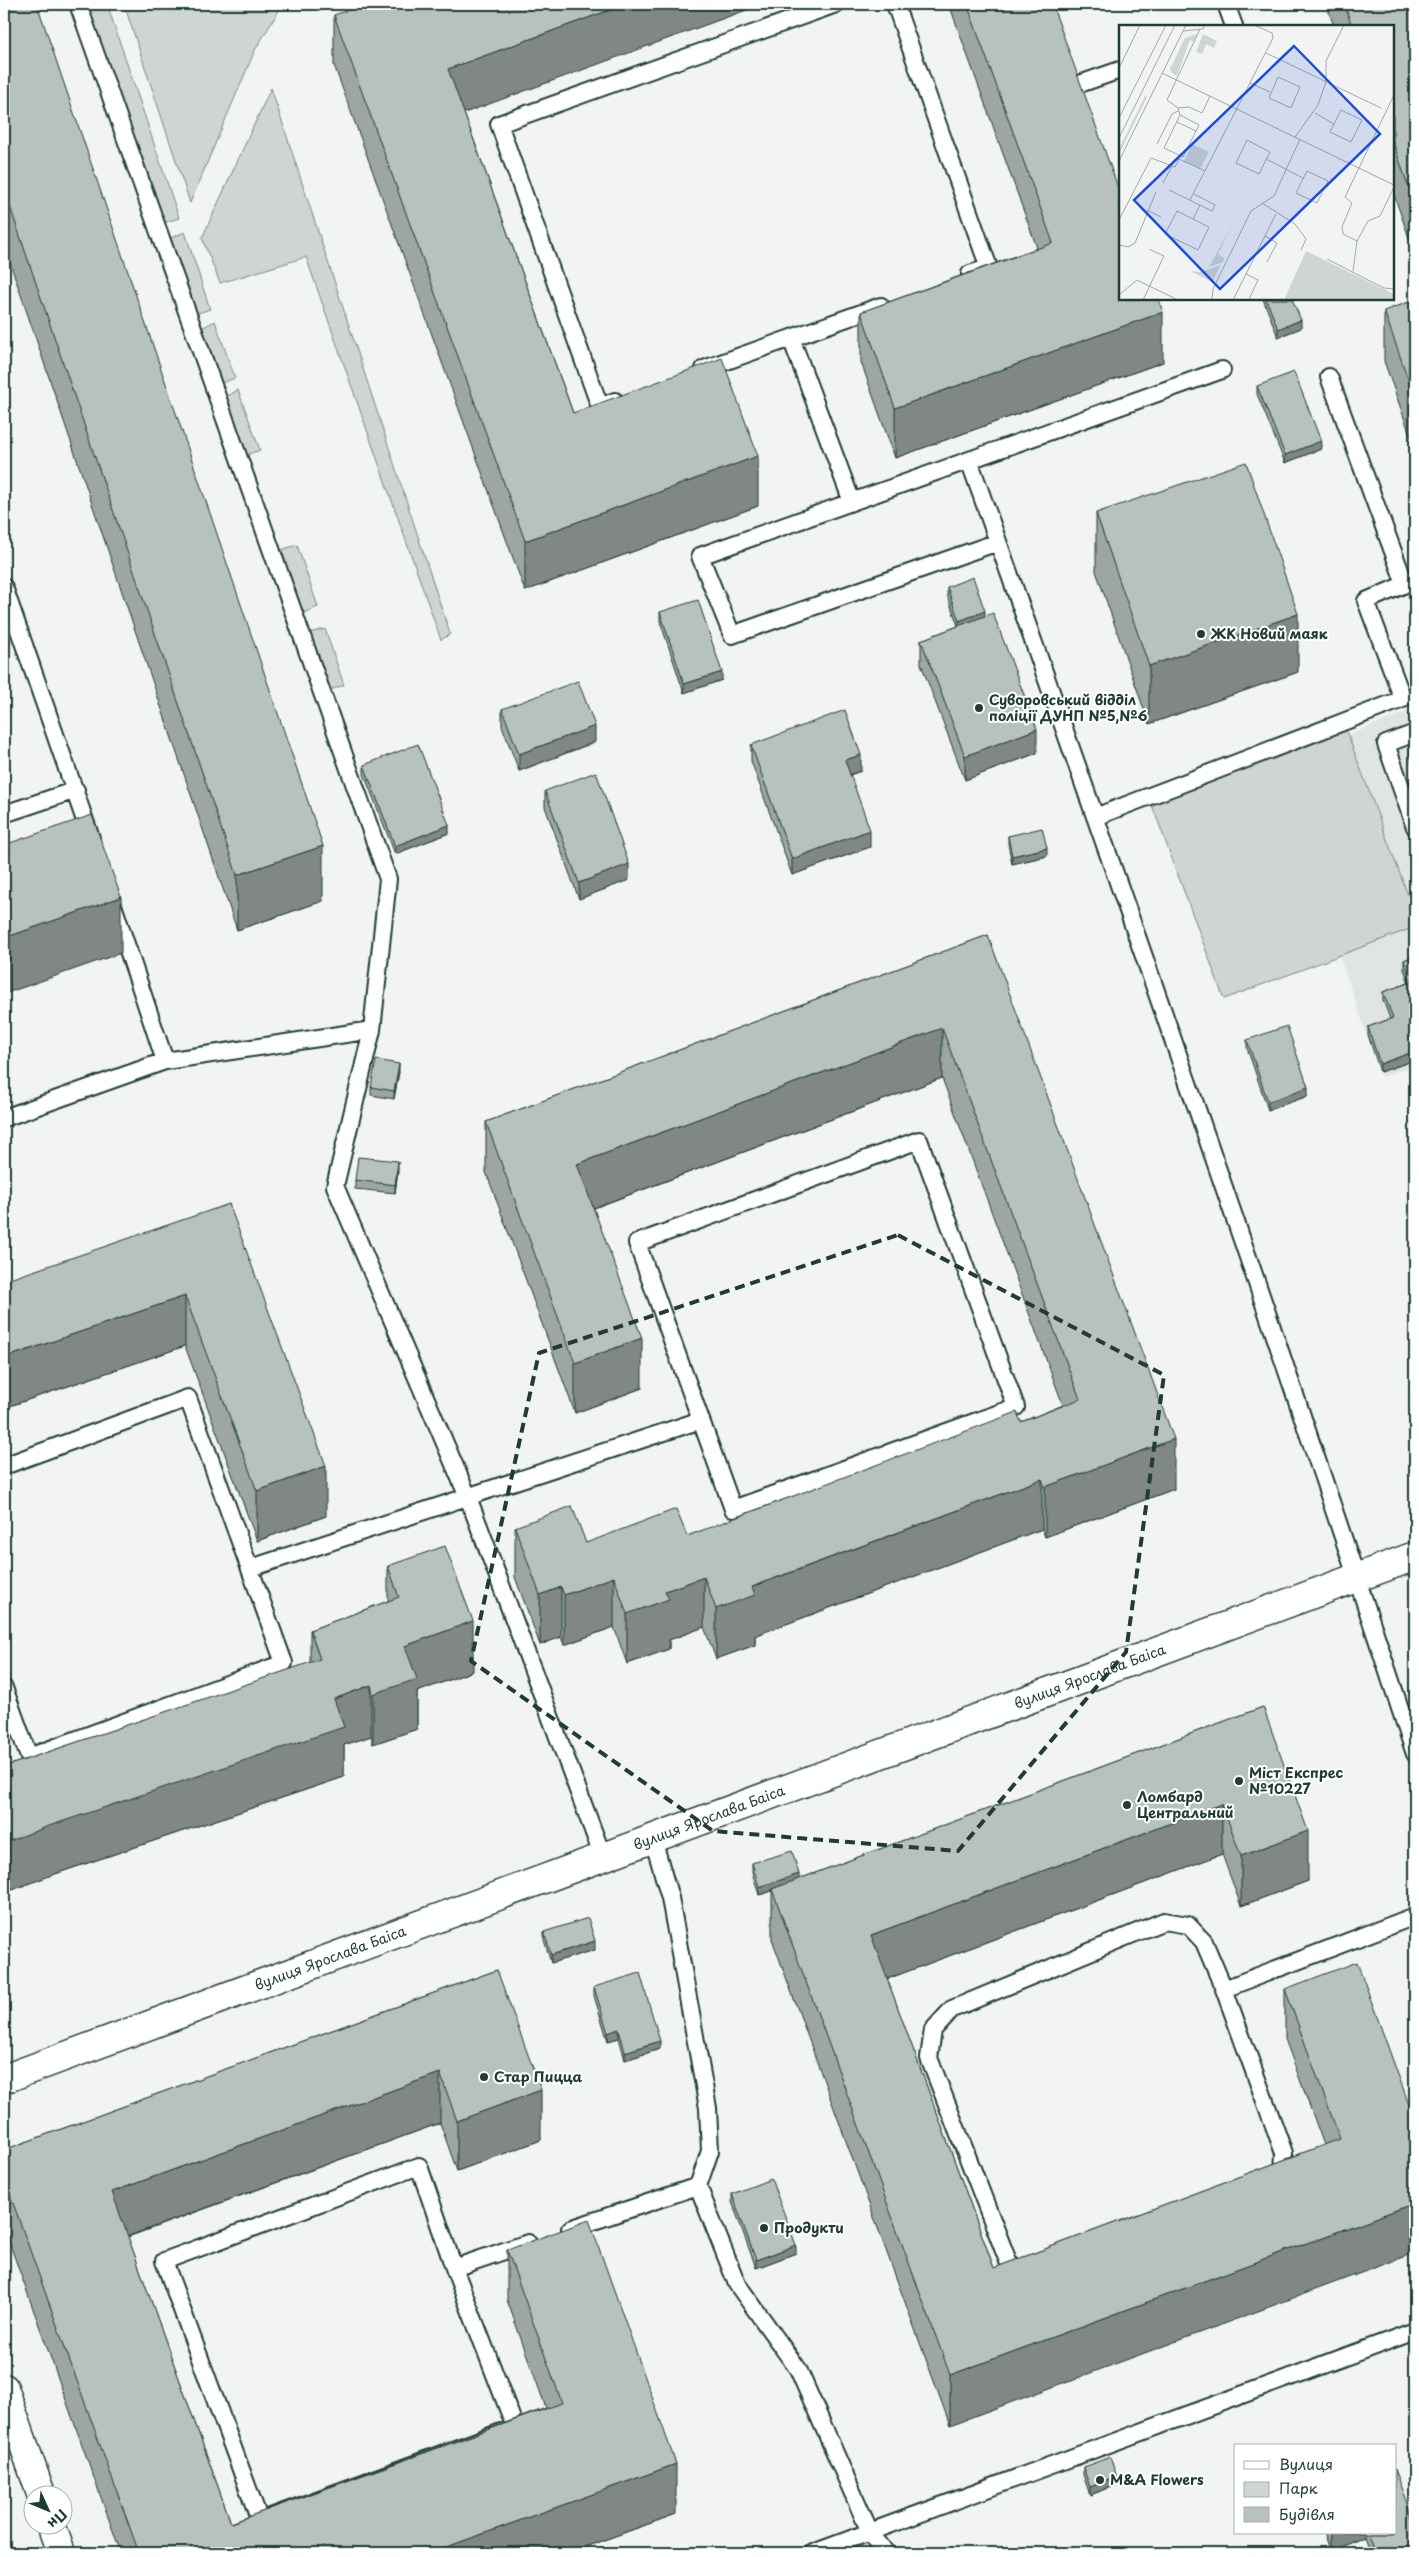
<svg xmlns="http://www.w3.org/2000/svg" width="1419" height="2557" font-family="'Playpen Sans',sans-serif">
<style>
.built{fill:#e0e4e3}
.green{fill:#ced5d3;stroke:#768984}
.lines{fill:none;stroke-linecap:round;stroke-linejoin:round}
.lane-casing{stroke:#1f3d34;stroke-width:20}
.street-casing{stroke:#1f3d34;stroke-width:31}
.lane{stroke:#fff;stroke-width:16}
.street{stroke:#fff;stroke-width:28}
.wall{fill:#9da6a3;stroke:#1f3d34}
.shaded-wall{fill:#808784;stroke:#1f3d34}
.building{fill:#b7c1bd;stroke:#1f3d34}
.marked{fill:none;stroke:#1f3d34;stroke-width:4;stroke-dasharray:10 6;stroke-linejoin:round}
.poi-dot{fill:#1f3d34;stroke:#fff;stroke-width:2}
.labels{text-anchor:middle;stroke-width:4;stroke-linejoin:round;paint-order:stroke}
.poi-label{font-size:14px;font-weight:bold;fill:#1f3d34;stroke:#fff;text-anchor:start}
.street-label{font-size:14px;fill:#1f3d34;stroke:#fff}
.inset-road{fill:none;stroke:#9eaaa7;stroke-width:1}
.view{fill:#1d4ed8;fill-opacity:0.15;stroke:#1d4ed8;stroke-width:2.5}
.inset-edge{fill:none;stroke:#1f3d34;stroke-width:2.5}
</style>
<rect width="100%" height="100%" fill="#f2f3f3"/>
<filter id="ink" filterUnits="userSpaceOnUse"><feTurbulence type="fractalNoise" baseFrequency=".02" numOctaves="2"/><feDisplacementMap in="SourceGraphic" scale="10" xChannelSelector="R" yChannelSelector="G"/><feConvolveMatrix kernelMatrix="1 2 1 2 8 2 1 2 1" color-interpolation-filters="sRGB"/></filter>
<g filter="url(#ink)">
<path class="built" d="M1415 709V914L1348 735Z
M1415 927V1065L1382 1077 1339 955Z"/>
<path class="green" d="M85 4H107L179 218 163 223Z
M124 4H283L255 50 190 203Z
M271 88 450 634 441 640 306 257 220 283 202 238Z
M185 232 210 309 195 314 168 239Z
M215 321 235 378 219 384 200 329Z
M238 390 260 450 246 455 226 397Z
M297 545 318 607 303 613 281 550Z
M325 629 344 685 330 690 309 633Z
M1343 722 1415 914V927L1224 999 1149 797Z"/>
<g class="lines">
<defs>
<path id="lane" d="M78 4 388 879 372 1030 335 1186 468 1497 603 1857
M895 4 989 268 970 274
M1226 4 1234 26
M1065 89 1120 70
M791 338 852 502
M704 369 881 306
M1329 377 1405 584
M615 401 600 407 499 124 836 4
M969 460C1122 890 1273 1321 1415 1754
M998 542 732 635 700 556 1222 370
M4 587 91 838
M1415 733 1386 744 1415 827
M4 814 76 790
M1095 817 1403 699 1366 601 1415 580
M114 908 165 1061
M4 1118 165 1061 372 1030
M919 1140 1016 1407 733 1509 637 1243Z
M4 1466 188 1398 284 1663 29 1757 4 1688
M251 1568 701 1420
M653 1839 670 1898 708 2108 710 2151 698 2186 737 2284 798 2369 870 2532 886 2553
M1164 1921 1188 1925 1204 1942 1224 1989 1284 2153 1283 2175 1268 2189 1041 2277 1023 2275 1008 2261 929 2058 933 2030 952 2009Z
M1224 1989 1415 1916
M419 2166 454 2268 515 2427 260 2521 164 2261Z
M570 2229 698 2186
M454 2268 528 2243
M813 2553 1415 2331"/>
<g id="street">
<path id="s1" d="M4 2079 1415 1556"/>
<path d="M4 2388 41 2494"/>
<path d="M51 2524 61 2553"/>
</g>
</defs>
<use href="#lane" class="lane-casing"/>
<use href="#street" class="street-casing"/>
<use href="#lane" class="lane"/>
<use href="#street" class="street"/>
</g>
<path class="wall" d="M4 4 323 901 237 930 4 245Z
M949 4H1052L1163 362 895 458 861 362V312L1037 248Z
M1326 4H1415V255L1393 192V26H1334Z
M334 15 464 113 573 413 758 506 525 591 334 65Z
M1263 299H1292L1301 328 1278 337Z
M1415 300V442L1413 443 1384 361V311Z
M1257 386 1321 449 1285 463 1257 394Z
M1096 513 1298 672 1149 724 1096 571Z
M947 587 985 616 1037 753 965 780 921 664V640L958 626 947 595Z
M660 612 722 680 684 693 660 621Z
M502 709 595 742 519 771 502 726Z
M751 745 861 771 850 775 870 847 792 875 751 761Z
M1415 745V770L1410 756V747Z
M364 765 449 833 395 854 364 774Z
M545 791 629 880 579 899 545 807Z
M1008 836 1047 856 1012 864 1008 844Z
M988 935 1174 1489 1045 1537 1042 1529 770 1630 755 1636V1645L716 1659 704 1627 669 1640V1649L627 1664 614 1627 564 1645 561 1637 540 1645 515 1577V1527L586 1543 687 1536 1021 1422 1063 1405 942 1078 594 1208 642 1388 575 1413 486 1172V1122Z
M1415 956V1060L1380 1072 1368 1035V1027L1390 1019 1383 1000V992L1409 983 1404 969V960Z
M1247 1040 1308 1096 1268 1110 1247 1048Z
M399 1072 394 1099 371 1095V1087Z
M398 1170 395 1193 355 1189V1180Z
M229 1204 326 1516 257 1541 185 1346 4 1408Z
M388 1566 473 1671 417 1692V1729L373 1744 371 1736 344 1745V1777L49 1876 4 1893V1767L310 1663V1630L388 1601Z
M1263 1707 1308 1881 1241 1906 1222 1854 887 1979 994 2268 1324 2145 1285 2039V1989L1415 2121 950 2425 772 1939V1891L759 1895 752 1872V1863L799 1879Z
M544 1932 595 1950 551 1963 544 1940Z
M497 1970 541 2140 457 2171 440 2123 128 2237 231 2523 546 2408 507 2300V2250L676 2514 568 2553H121L4 2228V2150Z
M594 1987 660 2049 625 2060 619 2038 608 2041 594 1996Z
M732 2194 796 2253 756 2268 732 2202Z
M1083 2467 1117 2485 1090 2495 1083 2475Z
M1324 2533H1395L1415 2553H1372L1366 2537 1330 2551Z"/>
<path class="shaded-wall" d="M626 4H763L448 119V69Z
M1163 312V362L895 458V408Z
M1301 320V328L1278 337V329Z
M1415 392V442L1413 443V393Z
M1321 441V449L1285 463V455Z
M758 456V506L525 591V541Z
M985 611V619L959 629V621Z
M1298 614V672L1149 724V666Z
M722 672V680L684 693V684Z
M595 726V742L519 771V754Z
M1037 729V753L965 780V756Z
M861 755V771L845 776V760Z
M449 825V833L395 854V846Z
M870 830V847L792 875V859Z
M323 846V901L237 930V875Z
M1047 848V856L1012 864V856Z
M629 864V880L579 899V883Z
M121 897V953L4 994V938Z
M942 1028V1078L577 1214V1164Z
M1415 1051V1060L1380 1072V1064Z
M399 1064V1072L394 1099V1091Z
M1308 1087V1096L1268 1110V1102Z
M398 1161V1170L395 1193V1185Z
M185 1296V1346L4 1408V1358Z
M642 1338V1388L575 1413V1363Z
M1174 1439V1489L1045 1537V1487Z
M326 1466V1516L257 1541V1491Z
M1042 1479V1529L770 1630 755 1636V1645L716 1659V1609L752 1587Z
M614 1577V1627L564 1645V1595Z
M704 1577V1627L669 1640V1649L627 1664V1614L665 1591Z
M561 1587V1637L540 1645V1595Z
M473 1621V1671L417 1692V1729L373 1744V1694L405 1646Z
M371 1685V1736L344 1745V1777L49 1876 4 1893V1843L334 1699Z
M1222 1804V1854L871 1985V1935Z
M1308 1831V1881L1241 1906V1856Z
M799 1874V1883L772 1889V1891L759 1895V1887Z
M595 1941V1950L551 1963V1955Z
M619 2029V2038L608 2041V2033Z
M660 2041V2049L625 2060V2052Z
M440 2073V2123L112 2242V2192Z
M541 2090V2140L457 2171V2121Z
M1415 2203V2253L950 2425V2375Z
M796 2245V2253L756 2268V2260Z
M676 2464V2514L568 2553H430Z
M1117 2477V2485L1090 2495V2487Z
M1333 2533H1366V2537L1330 2551V2534Z"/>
<path class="building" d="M4 4H37L323 846 237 875 4 189Z
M365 4H626L448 69 573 413 722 358 758 456 525 541 334 15Z
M967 4H1052L1120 193V299H1158L1163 312 895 408 861 312 1053 243Z
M1344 4H1415V205L1393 142V26H1352Z
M1266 299H1292L1301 320 1278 329Z
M1415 300V392L1413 393 1384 311Z
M1294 372 1321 441 1285 455 1257 386Z
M1246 462 1298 614 1149 666 1096 513Z
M973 577 985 611 959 621 947 587Z
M698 600 722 672 684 684 660 612Z
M993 613 1037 729 965 756 921 640Z
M578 681 595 726 519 754 502 709Z
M845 710 861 755 845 760 870 830 792 859 751 745Z
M418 744 449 825 395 846 364 765Z
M1415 745V761L1410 747Z
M596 772 629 864 579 883 545 791Z
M92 815 121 897 4 938V845Z
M1042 828 1047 848 1012 856 1008 836Z
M988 935 1174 1439 1045 1487 1042 1479 770 1580 752 1587 755 1595 716 1609 704 1577 665 1591 669 1599 627 1614 614 1577 564 1595 561 1587 540 1595 515 1527 572 1506 586 1543 676 1509 687 1536 1017 1412 1021 1422 1080 1399 942 1028 577 1164 642 1338 575 1363 486 1122Z
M1415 956V1051L1380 1064 1368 1027 1393 1018 1383 992 1411 982 1404 960Z
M1287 1026 1308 1087 1268 1102 1247 1040Z
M376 1060 399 1064 394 1091 371 1087Z
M358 1157 398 1161 395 1185 355 1180Z
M229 1204 326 1466 257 1491 185 1296 4 1358V1281Z
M445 1546 473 1621 405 1646 417 1679 373 1694 371 1685 334 1699 344 1727 49 1826 4 1843V1767L320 1659 310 1630 399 1597 388 1566Z
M1263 1707 1308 1831 1241 1856 1222 1804 871 1935 994 2268 1340 2139 1285 1989 1357 1962 1415 2121V2203L950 2375 772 1889Z
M792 1851 799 1874 759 1887 752 1863Z
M588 1918 595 1941 551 1955 544 1932Z
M497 1970 541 2090 457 2121 440 2073 112 2192 231 2523 562 2403 507 2250 589 2220 676 2464 430 2553H139L4 2178V2150Z
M640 1973 660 2041 625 2052 619 2029 608 2033 594 1987Z
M771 2179 796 2245 756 2260 732 2194Z
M1110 2457 1117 2477 1090 2487 1083 2467Z
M1395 2469 1415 2522V2553H1378L1371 2533H1395Z"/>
</g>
<path class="marked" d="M898 1235 1164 1375 1126 1652 958 1851 713 1831 471 1661 539 1353Z"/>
<g class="poi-dot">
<circle cx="1201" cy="634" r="5"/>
<circle cx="979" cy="708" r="5"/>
<circle cx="1239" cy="1781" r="5"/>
<circle cx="1127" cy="1805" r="5"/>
<circle cx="484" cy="2077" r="5"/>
<circle cx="764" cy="2228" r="5"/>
<circle cx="1100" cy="2480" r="5"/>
</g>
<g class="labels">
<g class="poi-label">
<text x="1211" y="639">ЖК Новий маяк</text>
<text x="989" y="705">Суворовський відділ<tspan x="989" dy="16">поліції ДУНП №5,№6</tspan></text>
<text x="1249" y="1778">Міст Експрес<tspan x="1249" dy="16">№10227</tspan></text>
<text x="1137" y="1802">Ломбард<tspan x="1137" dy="16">Центральний</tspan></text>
<text x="494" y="2082">Стар Пицца</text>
<text x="774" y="2233">Продукти</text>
<text x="1110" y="2485">M&amp;A Flowers</text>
</g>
<g class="street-label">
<text dy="5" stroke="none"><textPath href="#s1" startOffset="1158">вулиця Ярослава Баіса</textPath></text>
<text dy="5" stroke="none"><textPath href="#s1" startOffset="752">вулиця Ярослава Баіса</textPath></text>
<text dy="5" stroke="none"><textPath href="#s1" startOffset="348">вулиця Ярослава Баіса</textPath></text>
</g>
</g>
<g transform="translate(1119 25)">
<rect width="275" height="275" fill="#f2f3f3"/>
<path d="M78 9 75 17 71 15 58 51 53 48 51 44 66 13ZM84 9 98 16 95 23 87 19 83 29 77 27ZM26 71 28 72 0 129V124ZM73 119 90 127 81 144 65 136ZM114 198 99 229 105 233 104 237 90 242ZM187 226 275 269V275H165ZM102 240 93 257 71 246 81 247Z" fill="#ced5d3"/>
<path class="inset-road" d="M64 6 84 4 86 0M147 28 262 83M0 43 21 0M43 48 275 160M159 52 181 62 172 83 150 73ZM131 58 151 67M59 83 70 82 83 88 91 71M222 85 243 95 232 117 211 107ZM196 88 215 99M61 90 80 100 64 132 45 123 61 90 59 83 48 75 81 4M0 93 47 0M58 97 77 106M176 112 199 80 207 57V36L225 0M0 113 56 0M128 115 151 127 140 149 117 138ZM38 119 53 89 59 86M147 134 184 153M0 136 67 0M188 146 209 156 198 178 177 168ZM44 158 53 141M50 165 93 186 96 180 75 169M71 175 154 13 153 8 135 0M143 178 176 199 187 214 182 225M28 185 42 192M58 186 90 202 79 225 46 209ZM74 194 81 180M0 195 32 133 56 142 60 134 86 146M146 211 158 218 148 237M238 216 224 209 223 202 233 178 226 172 275 70M0 220 9 222 16 218 37 167M208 234 265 263 275 264M234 246 238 216 249 196 261 191 275 162M127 249 139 255 130 274M0 270 18 255 59 275M24 275 45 231 30 224M93 275 94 264 132 186 155 171 181 114M114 275 157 189"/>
<path class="view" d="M175 21 261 109 101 264 15 175Z"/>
<rect width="275" height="275" class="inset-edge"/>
</g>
<rect width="1419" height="2557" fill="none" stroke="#fff" stroke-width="20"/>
<rect x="10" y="10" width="1399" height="2537" fill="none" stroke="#1f3d34" stroke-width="2" filter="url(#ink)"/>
<rect x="1234" y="2444" width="162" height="90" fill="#ffffff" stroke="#a5b1ae"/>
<rect x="1244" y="2461" width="25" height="8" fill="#ffffff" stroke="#a5b1ae"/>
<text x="1279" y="2470" font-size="15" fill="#1f3d34">Вулиця</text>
<rect x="1244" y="2482" width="25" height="15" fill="#ced5d3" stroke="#a5b1ae"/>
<text x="1279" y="2494" font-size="15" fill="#1f3d34">Парк</text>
<rect x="1244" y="2507" width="25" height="15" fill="#b7c1bd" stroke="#a5b1ae"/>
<text x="1279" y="2520" font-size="15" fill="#1f3d34">Будівля</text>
<g transform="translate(48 2510) rotate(134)"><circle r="24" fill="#ffffff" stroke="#a5b1ae"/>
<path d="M0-4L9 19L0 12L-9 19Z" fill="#1f3d34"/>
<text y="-8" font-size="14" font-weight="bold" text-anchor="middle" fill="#1f3d34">Пн</text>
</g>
</svg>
